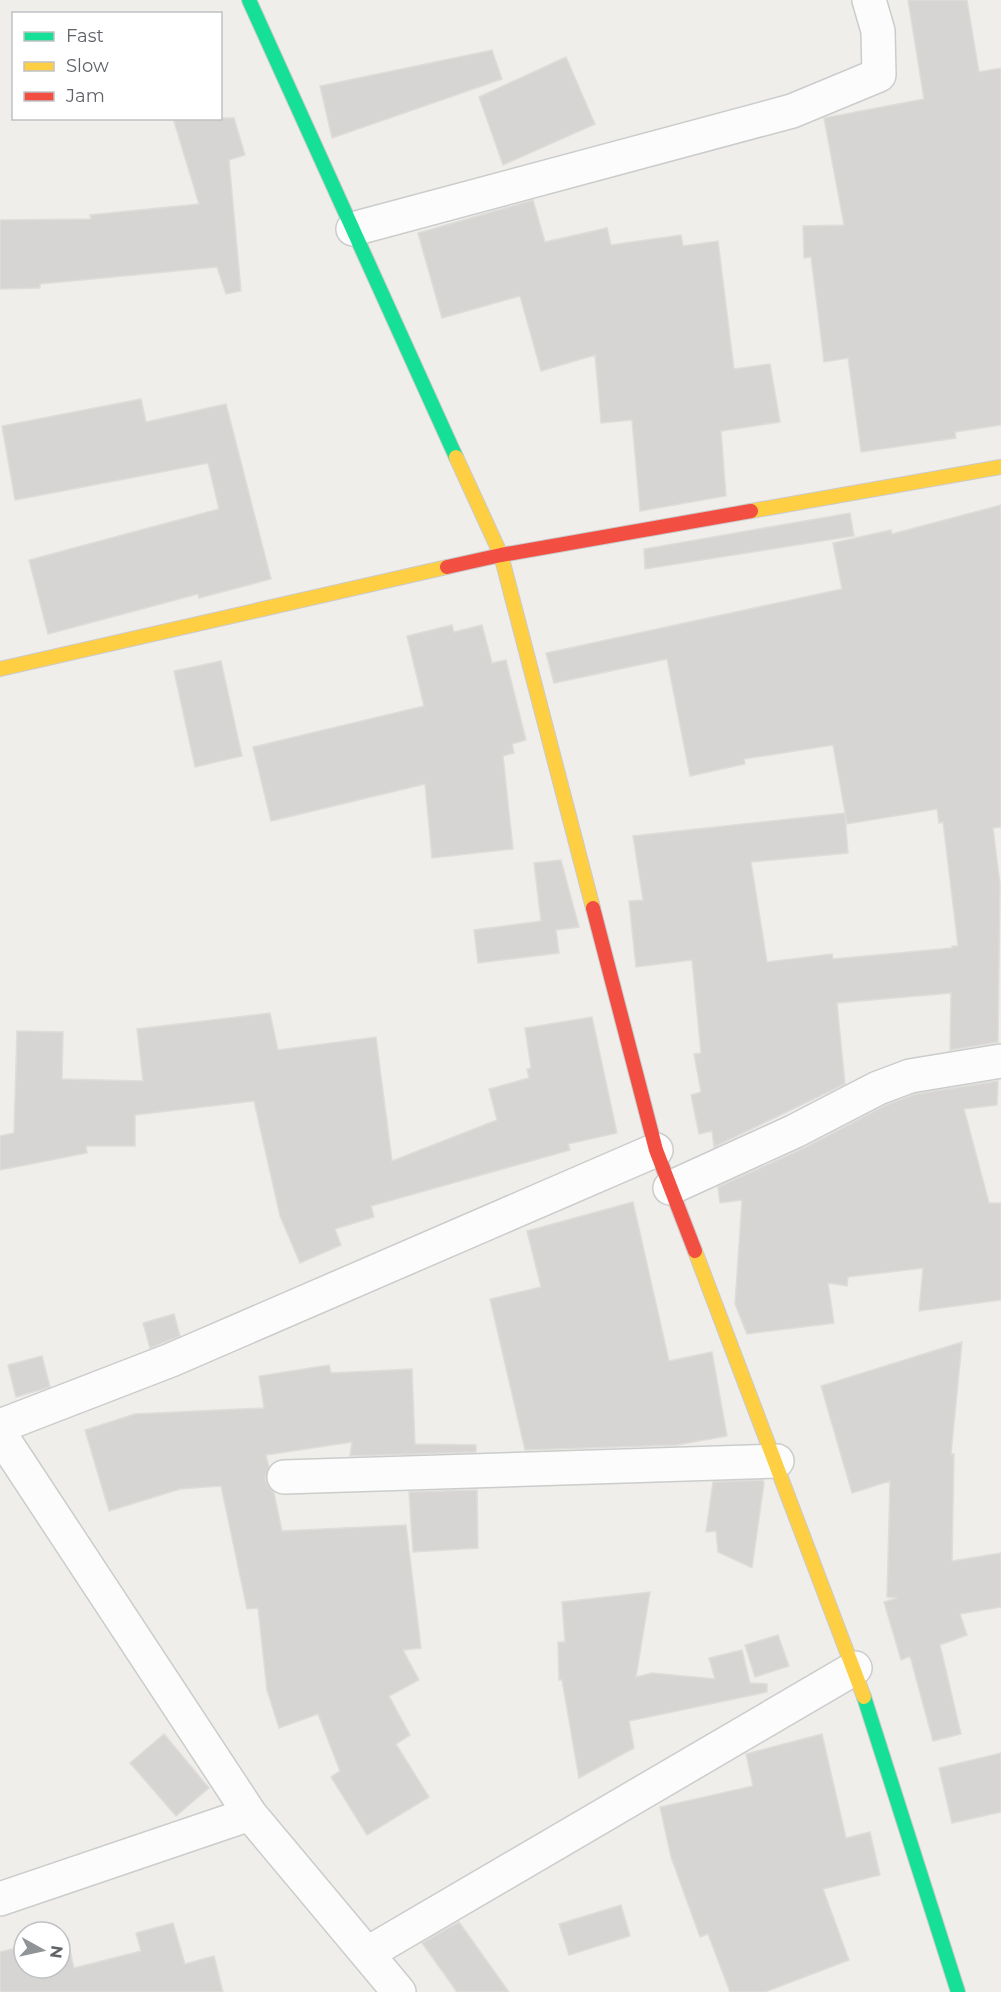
<svg xmlns="http://www.w3.org/2000/svg" width="1001" height="1992" font-family="Montserrat,sans-serif">
<style>
.building{fill:#d6d5d3;stroke:#deddd9;stroke-width:1.5}
.lines{fill:none;stroke-linecap:round;stroke-linejoin:round}
.street-casing{stroke:#cbcccc;stroke-width:36}
.fast-casing{stroke:#cacacb;stroke-width:16}
.slow-casing{stroke:#cacacb;stroke-width:16}
.jam-casing{stroke:#cacacb;stroke-width:16}
.street{stroke:#fdfcfc;stroke-width:33}
.fast{stroke:#16e098;stroke-width:14}
.slow{stroke:#ffcf43;stroke-width:14}
.jam{stroke:#f24e42;stroke-width:14}
</style>
<rect width="100%" height="100%" fill="#efeeea"/>
<path class="building" d="M908 0H967L979 72 1001 68V425L955 432 956 438 861 452 848 358 824 362 811 257 804 258 803 226 844 225 824 118 924 99Z
M492 50 502 79 332 138 320 86Z
M566 57 595 124 503 165 479 97Z
M173 118H234L245 155 229 160 241 291 226 294 217 267 40 284V288L0 289V220L91 219 90 215 199 204Z
M533 200 545 242 607 228 611 245 681 235 683 246 718 241 734 369 770 364 780 422 721 431 726 496 640 511 632 420 601 423 595 355 541 371 520 296 442 318 418 233Z
M141 399 146 422 226 404 271 579 199 598 198 594 48 634 29 560 219 509 208 463 15 500 2 426Z
M1001 505V827L993 828 1000 884 998 1042 950 1050 951 993 837 1003 845 1084 714 1147 712 1131 699 1134 691 1095 701 1092 694 1054 701 1053 692 960 636 967 629 901 643 900 633 836 845 813 848 853 751 862 767 962 832 954 833 959 952 948V946H958L943 822 939 823 937 809 847 824 833 745 744 759 745 764 690 776 667 659 554 683 546 653 842 589 833 543 891 530 892 534Z
M850 513 854 536 645 569 644 549Z
M452 625 454 632 482 625 492 663 506 660 526 740 512 744 514 753 503 756 513 849 432 858 425 784 271 821 253 747 424 706 407 636Z
M221 661 242 756 195 767 174 671Z
M561 860 579 927 556 930 559 953 478 963 474 930 541 921 534 863Z
M270 1013 278 1050 376 1037 392 1161 497 1120 489 1089 529 1078 527 1069 531 1068 525 1028 592 1017 617 1133 568 1144 570 1150 371 1206 374 1217 335 1229 341 1245 300 1263 280 1216 254 1101 135 1115V1146H86L87 1153 0 1170V1136L14 1133 17 1031 63 1032 62 1079 143 1081 137 1029Z
M998 1081 997 1105 964 1109 989 1203H1001V1300L919 1311 923 1268 848 1277 847 1286 828 1283 834 1323 747 1334 735 1304 742 1200 720 1203 718 1187 804 1148 886 1105 915 1094Z
M633 1202 669 1361 712 1352 727 1436 677 1445 525 1450 490 1299 541 1287 527 1231Z
M174 1314 180 1336 150 1348 143 1323Z
M962 1342 951 1454H954L952 1561 1001 1553V1607L960 1614 967 1635 940 1645 961 1734 933 1741 910 1656 901 1660 884 1602 897 1598 887 1597 890 1481 852 1493 821 1386Z
M42 1356 50 1387 16 1397 8 1365Z
M329 1365 331 1373 412 1369 415 1444 476 1445V1452L350 1456 352 1442 266 1455 269 1467 265 1478 268 1486 274 1493 282 1531 406 1525 421 1648 403 1650 419 1680 389 1696 410 1735 396 1744 429 1797 367 1835 331 1777 340 1771 318 1714 279 1728 267 1690 258 1608 247 1609 221 1486 180 1489 109 1511 85 1430 135 1414 264 1408 259 1376Z
M763 1480 764 1483 752 1568 718 1552 716 1531 706 1532 713 1482Z
M477 1490 478 1548 413 1552 409 1492Z
M650 1592 636 1677 652 1673 715 1679 709 1658 742 1650 750 1683 767 1684V1692L629 1721 634 1748 579 1778 562 1680H559L558 1642H565L562 1602Z
M778 1635 789 1666 755 1677 745 1645Z
M164 1734 209 1788 176 1816 130 1763Z
M822 1734 846 1838 870 1832 880 1875 823 1889 849 1960 765 1992H730L708 1934 700 1937 671 1857 660 1807 753 1786 746 1754Z
M1001 1753V1812L952 1823 939 1768Z
M621 1905 630 1936 569 1955 559 1924Z
M459 1922 509 1992H457L422 1943Z
M173 1923 185 1964 214 1956 223 1992H0V1952L24 1946V1968H60V1938L67 1937 74 1968 141 1951 136 1933Z"/>
<g class="lines">
<defs>
<path id="street" d="M353 229 792 111 879 75 878 31 869 0
M670 1188 795 1131 878 1088 910 1076 1001 1061
M0 1426 171 1360 656 1150
M0 1434 250 1814 399 1992
M284 1477 777 1461
M0 1899 250 1814
M368 1953 855 1668"/>
<path id="fast" d="M249 0 456 457
M864 1697 958 1992"/>
<path id="slow" d="M456 457 501 555 593 908
M751 511 1001 467
M0 669 447 567
M695 1251 864 1697"/>
<path id="jam" d="M447 567 501 555 751 511
M593 908 656 1150 695 1251"/>
</defs>
<use href="#street" class="street-casing"/>
<use href="#fast" class="fast-casing"/>
<use href="#slow" class="slow-casing"/>
<use href="#jam" class="jam-casing"/>
<use href="#street" class="street"/>
<use href="#fast" class="fast"/>
<use href="#slow" class="slow"/>
<use href="#jam" class="jam"/>
</g>
<rect x="12" y="12" width="210" height="108" fill="#ffffff" stroke="#bfc1c3" stroke-width="1.5"/>
<rect x="24" y="32" width="30" height="9" fill="#16e098" stroke="#bfc1c3" stroke-width="1.5"/>
<text x="66" y="42" font-size="18" fill="#5f6368">Fast</text>
<rect x="24" y="62" width="30" height="9" fill="#ffcf43" stroke="#bfc1c3" stroke-width="1.5"/>
<text x="66" y="72" font-size="18" fill="#5f6368">Slow</text>
<rect x="24" y="92" width="30" height="9" fill="#f24e42" stroke="#bfc1c3" stroke-width="1.5"/>
<text x="66" y="102" font-size="18" fill="#5f6368">Jam</text>
<g transform="translate(42 1950) rotate(98)"><circle r="28" fill="#ffffff" stroke="#bfc1c3" stroke-width="1.5"/>
<path d="M0-4.5L10 22L0 15L-10 22Z" fill="#919496"/>
<text y="-9" font-size="16" font-weight="bold" text-anchor="middle" fill="#5f6368">N</text>
</g>
</svg>
